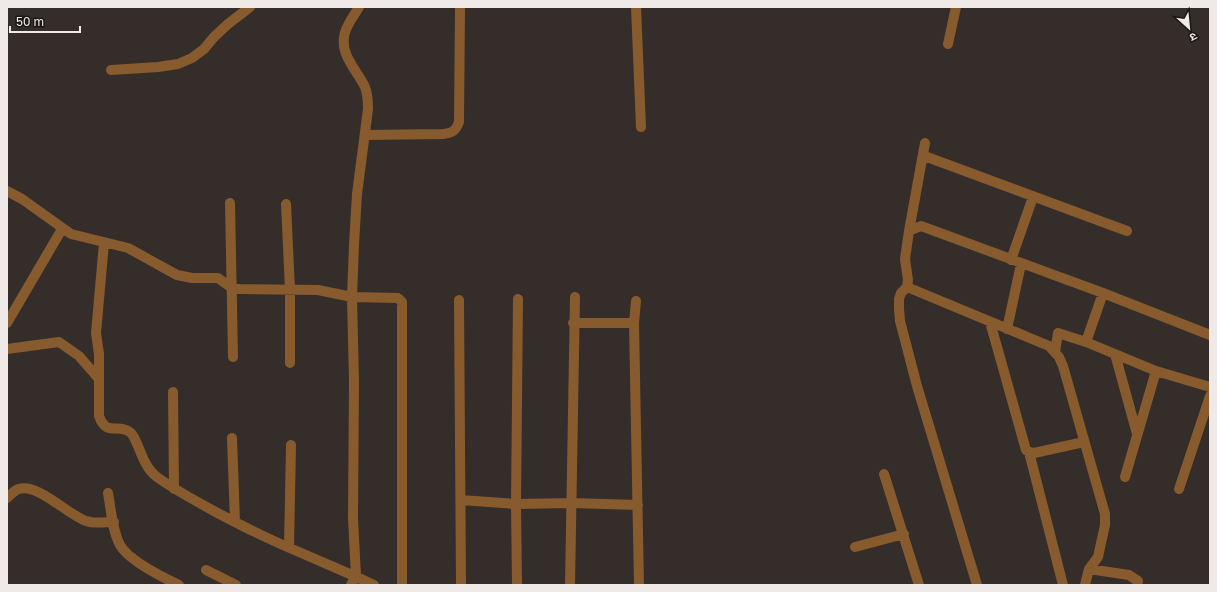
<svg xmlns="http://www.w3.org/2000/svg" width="1217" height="592" font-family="'Golos Text','Noto Sans Devanagari',sans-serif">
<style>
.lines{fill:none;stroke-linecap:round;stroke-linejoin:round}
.minor{stroke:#875b2e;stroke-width:10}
</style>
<rect width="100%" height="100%" fill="#352d29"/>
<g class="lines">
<path class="minor" d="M636 7 641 127
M948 44 956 7
M111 70 158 67 178 64 192 58 204 49 214 37 228 24 250 7
M366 135 443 134C452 133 456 131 459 122L460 7
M925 143 909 231 921 226 1103 293 1210 335
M927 157 1127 231
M7 191 22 199 71 234 128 248 177 275 192 278H218L229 286 239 289 318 290 352 297 398 298 402 302V585
M230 203 233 357
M286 204 290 290V363
M909 231 905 259 908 280 907 287 901 293 899 299V309L900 321 917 386 977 585
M104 243 96 333 99 354V416C107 438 118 422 131 433 134 436 136 442 138 446 142 456 147 470 157 477 175 490 194 500 214 511 242 526 270 540 299 552 324 563 349 573 374 585
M1011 260 1033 197
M907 287 1049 346 1059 357 1063 366 1105 514V525L1098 557 1089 569 1129 575 1138 581 1137 585
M459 300 461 585
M636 301 634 323 639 585
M990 322 1026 450 1029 452 1034 453 1084 442
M7 323 62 229
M573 323H634
M1007 329 1021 264
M1086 342 1103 293
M7 349 59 342 79 356 99 379
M1055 352 1058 333 1086 342 1156 371 1210 387
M1115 354 1137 434
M173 392 174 489
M232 438 235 522
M1029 452 1063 585
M884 474 919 585
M1125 477 1156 371
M1179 489 1210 396
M108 493C111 509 112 530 120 545 129 561 162 577 179 585
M7 498C11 495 14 490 19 489 38 483 68 515 86 521 94 524 105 522 114 522
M461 500 516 504 571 503 638 505
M289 547 291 445
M855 547 904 534
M206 570 236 585
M351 585 356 576 353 518 354 382 352 297 354 245 357 194 368 109C368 101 368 95 365 87 358 72 341 56 344 37 345 26 354 16 359 7
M517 585 516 504 518 299
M570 585 575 297
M1085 585 1089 569"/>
</g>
<rect width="1217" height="592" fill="none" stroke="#efeae7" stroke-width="16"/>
<g transform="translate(1189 28) rotate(153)" stroke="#1a1715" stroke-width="3" paint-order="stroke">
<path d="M0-3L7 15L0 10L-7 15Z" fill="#efeae7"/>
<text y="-6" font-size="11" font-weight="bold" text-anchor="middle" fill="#efeae7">उ</text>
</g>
<path d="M10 26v6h70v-6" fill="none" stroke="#efeae7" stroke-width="2"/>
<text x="16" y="26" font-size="12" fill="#efeae7" stroke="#1a1715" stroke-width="3" paint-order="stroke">50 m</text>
</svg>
